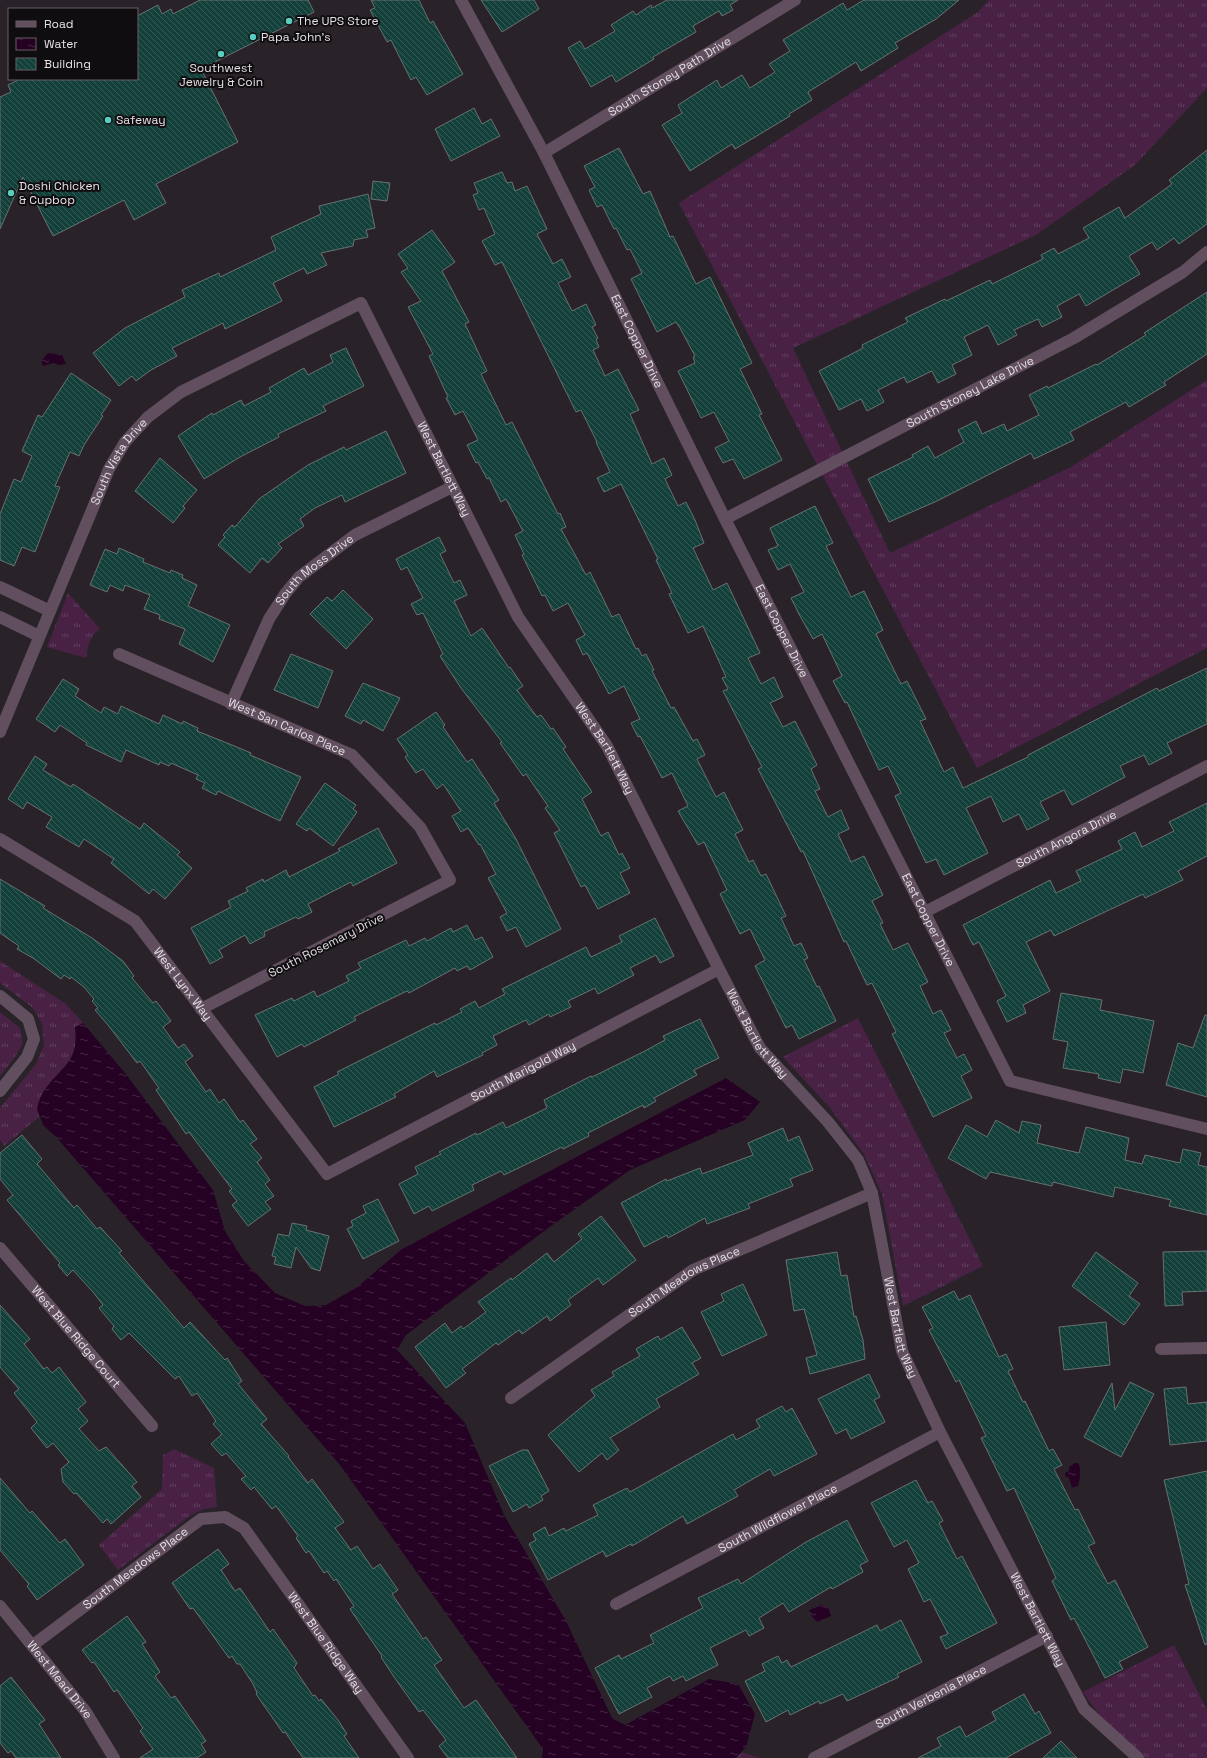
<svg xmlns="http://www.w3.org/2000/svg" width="1207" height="1758" font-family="'Space Grotesk',sans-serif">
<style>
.grass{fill:url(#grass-tufts)}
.water{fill:url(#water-ripples)}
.building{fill:url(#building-back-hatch);stroke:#667170}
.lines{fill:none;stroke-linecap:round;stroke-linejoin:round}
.minor{stroke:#614e5e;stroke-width:12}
.tertiary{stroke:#614e5e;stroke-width:12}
.poi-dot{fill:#58cec0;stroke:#100d10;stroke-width:1.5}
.labels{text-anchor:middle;stroke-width:4;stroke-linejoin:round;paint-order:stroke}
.poi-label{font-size:12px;fill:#e4e0e4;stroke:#100d10;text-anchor:start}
.street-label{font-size:12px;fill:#e4e0e4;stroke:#100d10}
</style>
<defs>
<pattern id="grass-tufts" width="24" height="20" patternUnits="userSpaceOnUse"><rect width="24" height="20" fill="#482145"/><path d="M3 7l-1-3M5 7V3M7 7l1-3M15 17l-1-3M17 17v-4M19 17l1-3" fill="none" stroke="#624160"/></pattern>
<pattern id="water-ripples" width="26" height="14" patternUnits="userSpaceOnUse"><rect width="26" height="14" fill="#250123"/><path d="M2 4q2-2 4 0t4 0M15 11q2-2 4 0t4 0" fill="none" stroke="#442643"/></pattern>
<pattern id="building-back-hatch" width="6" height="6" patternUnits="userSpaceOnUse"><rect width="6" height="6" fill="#14403b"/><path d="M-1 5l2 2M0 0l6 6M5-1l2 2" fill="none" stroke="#365b57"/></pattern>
</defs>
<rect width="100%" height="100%" fill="#292329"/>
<path class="grass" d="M989 0H1207V88L1135 165 1036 235 793 348 890 553 1071 467 1207 380V648L977 768 679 203 978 12Z
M68 593 100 629C89 637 88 646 86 658L47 647Z
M0 961 66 1004 83 1023 75 1027C77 1040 75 1054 67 1066 56 1082 33 1094 39 1117L4 1146 0 1140V1108L36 1064 44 1045 42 1024 33 1008 0 983Z
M0 1012 20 1028 23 1043 15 1057 0 1076Z
M858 1018 983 1266 903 1306 882 1194 864 1154 830 1108 783 1057Z
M174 1449 214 1468 217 1507 204 1509 191 1515 118 1570 99 1545 162 1489 163 1455Z
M1174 1645 1207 1710V1758H1144C1120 1739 1100 1718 1083 1692Z
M741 1752 760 1758H736Z"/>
<path class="water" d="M48 353 62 355 66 364 59 365 53 363 43 366 41 361Z
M83 1023 125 1073 213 1190 225 1231 244 1261 275 1293 305 1306 326 1305 356 1288 402 1249 726 1078 760 1102 745 1120 630 1170 551 1226 406 1335 397 1350 465 1423 504 1515 566 1621 612 1718 625 1725 709 1679 738 1684 755 1714 746 1747 736 1758H542L543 1749 340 1465 57 1138 43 1125 37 1109C38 1104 40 1098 42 1094 58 1068 80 1064 75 1027Z
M1075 1463H1078C1082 1468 1080 1480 1078 1486L1072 1488 1069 1478 1065 1476V1473L1069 1471V1467Z
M822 1605 828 1607 831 1616 817 1622 813 1618 809 1610Z"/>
<path class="building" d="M200 0H308L314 12 201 69 238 142 156 184 166 203 134 220 124 200 53 236 23 177 0 229V97L11 92 8 85 20 79H137V16L158 5 162 14 171 9 173 14Z
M371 0H419L430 23 433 21 463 74 427 95 416 77 411 80 391 40 387 42 370 10 375 8Z
M481 0H534L539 9 502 32Z
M667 0H738L730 5 733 10 722 16 719 11 693 26 696 32 653 57 654 59 616 82 612 75 591 87 568 48 580 41 585 49 615 31 611 25 633 11 636 15 651 5 652 8Z
M864 0H959L936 19 895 43 898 48 861 71 856 62 808 92 812 100 789 114 790 116 735 149 732 144 690 171 662 125 682 113 678 105 717 80 721 88 742 75 750 88 775 72 769 64 790 51 783 40 843 3 847 10Z
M474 108 482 124 491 119 500 136 451 161 435 129Z
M619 148 643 194 650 191 670 237 673 236 696 284 710 277 752 363 740 369 762 414 759 415 782 460 744 479 733 459 723 463 715 448 729 441 714 412 701 418 678 371 695 363 693 357 695 356 680 328 676 322 657 332 631 279 642 273 630 249 627 250 616 228 614 229 602 205 597 207 589 190 595 187 584 166Z
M1207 150V224L1179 244 1174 238 1157 250 1152 242 1129 256 1140 274 1086 306 1079 294 1057 306 1062 317 1042 327 1038 319 1014 330 1017 335 998 345 988 325 964 337 972 355 952 365 956 374 938 383 932 371 907 383 904 377 878 390 884 402 867 411 861 399 839 410 819 371 863 348 862 345 908 322 905 318 945 299 946 301 990 280 992 284 1043 259 1041 255 1054 248 1058 254 1089 238 1083 228 1119 207 1125 218 1172 184 1169 180Z
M502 172 507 183 512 182 515 191 527 186 547 229 537 234 553 264 562 259 571 277 558 283 572 311 586 304 596 325 592 327 598 338 596 340 599 347 593 350 605 376 618 369 639 410 630 414 652 464 664 458 672 475 665 479 678 506 686 502 695 520 704 543 693 548 713 590 727 583 760 653 748 658 761 684 774 677 783 697 770 703 783 727 795 721 817 765 811 769 820 789 815 791 828 817 841 810 849 829 838 834 851 862 864 856 883 895 872 901 883 923 880 924 893 950 908 943 928 982 920 986 933 1014 941 1010 951 1030 944 1033 957 1058 964 1054 972 1070 961 1076 972 1098 933 1117 892 1034 896 1032 872 983 867 985 846 941 844 942 803 851 801 852 758 769 762 767 723 691 728 689 722 678 726 677 703 626 688 633 669 594 672 593 656 560 658 559 621 484 604 492 597 478 610 472 596 442H597L581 410 576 412 502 262 495 265 482 241 495 234 484 208 479 210 473 195 478 193 474 183Z
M373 181 390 183 387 201 371 199Z
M368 194 375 228 366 230 368 237 354 240 353 246 321 253 327 265 307 274 304 268 273 283 282 301 225 329 223 323 172 348 177 356 151 370 136 381 132 376 119 386 93 353 125 328 185 297 182 290 219 273 220 277 276 250 271 237 321 214 319 206Z
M432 230 455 262 442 271 469 322 465 324 487 371 481 374 506 425 512 422 558 514 560 513 566 527 561 529 586 575 590 572 612 617 619 614 636 649 638 648 642 656 646 654 654 670 652 671 671 708 674 707 693 741 697 739 705 755 697 759 716 797 724 792 743 830 735 834 749 862 753 860 761 876 766 874 786 916 781 918 794 946 801 943 808 958 804 960 817 987 819 986 836 1021 799 1039 792 1025 786 1028 755 966 765 960 750 929 740 934 720 894 727 890 704 842 698 845 678 811 688 806 672 773 662 778 640 736 638 737 631 723 640 719 624 686 609 694 587 653 583 655 576 640 585 635 568 603 553 611 545 595 542 596 522 555 524 554 515 535 523 531 506 499 501 502 489 478 487 479 478 462 476 463 467 445 478 440 463 411 455 415 446 398 448 397 429 356 433 354 408 307 421 301 401 272 408 268 398 254Z
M1207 292V354L1164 382 1166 385 1129 407 1126 402 1070 432 1074 440 1034 459 1031 453 937 501 889 522 868 479 913 457 912 455 928 446 935 458 964 442 958 430 976 421 982 434 1004 424 1007 431 1039 415 1029 395 1047 386 1048 388 1096 364 1097 365 1146 335 1144 333Z
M346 348 364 386 323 406 326 411 278 434 279 437 240 457 204 479 178 436 212 413 213 415 241 400 244 406 271 392 269 388 304 368 308 375 333 362 330 355Z
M71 373 111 400 101 415 103 416 84 445 79 456 70 452 55 486 60 487 35 552 22 547 14 566 0 560V514L14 479 21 482 32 456 22 451 38 415 42 417Z
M386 431 406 473 345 502 342 495 315 508 300 519 304 526 278 544 282 548 268 563 262 558 250 573 218 545 225 537 223 535 232 525 235 527 259 499 308 465 344 447 346 450Z
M160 458 197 490 183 506 185 508 173 523 135 491Z
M815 506 833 543 826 546 851 597 864 591 883 630 876 634 901 684 907 681 926 719 920 721 944 772 953 767 963 788 1028 757V755L1157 688 1159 691 1207 668V724L1167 743 1172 753 1149 765 1144 755 1120 766 1125 777 1072 805 1064 790 1040 802 1049 819 1027 830 1019 814 1003 822 991 796 966 808 988 853 944 875 936 859 926 863 895 796 901 793 888 766 879 770 847 702 845 703 833 681 842 676 822 634 813 639 800 616 791 598 804 592 790 564 778 570 768 550 778 546 770 528Z
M439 537 446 551 440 554 454 583 460 580 467 595 454 601 471 636 482 628 509 668 510 667 523 686 517 690 537 717 541 715 551 729 553 728 566 747 563 749 592 792 582 799 601 836 608 832 619 855 622 853 630 868 620 873 630 893 598 909 585 885 581 887 554 833 560 830 545 808 548 806 526 774 523 776 500 743 502 742 461 688 440 656 443 654 423 613 417 615 411 604 423 598 407 567 401 570 396 559Z
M119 548 144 559 143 562 170 573 171 570 183 575 182 578 197 585 188 606 230 625 213 662 179 644 185 629 159 619 160 615 144 609 150 595 125 585 123 591 110 585 107 592 90 585 105 549 117 554Z
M343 590 373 619 346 649 310 614 327 597 332 601Z
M291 654 333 671 318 708 274 690Z
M63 679 79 689 75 696 101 713 104 707 118 714 121 706 159 724 163 715 182 724 183 721 198 728 197 731 232 745 251 753 250 755 301 777 280 821 218 791 216 795 202 788 205 783 196 779 198 775 171 763 169 766 160 762 159 765 126 750 121 762 86 745 87 743 60 725 55 732 36 719Z
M363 683 400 698 383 731 363 720 361 724 345 716Z
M436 712 445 725 443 727 467 762 472 759 499 800 494 803 516 839 561 929 526 947 516 927 507 931 500 917 507 913 488 878 496 874 480 844 479 845 468 828 461 832 452 816 461 811 443 784 437 789 423 769 416 773 405 757 408 755 397 739Z
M35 756 47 764 43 770 71 787 73 784 140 829 144 823 180 852 177 855 192 868 165 899 153 889 149 894 111 863 114 859 84 839 79 847 46 827 52 817 27 802 23 809 8 799Z
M325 783 356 805 353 809 357 812 333 846 309 828 307 831 296 824Z
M1207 803V856L1178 871 1183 880 1145 898 1143 894 1054 936 1051 930 1026 942 1050 991 1023 1005 1026 1013 1007 1022 997 1001 1006 996 979 942 973 945 963 925 1050 880 1056 893 1081 881 1076 871 1122 849 1118 841 1135 832 1142 847 1174 831 1169 822Z
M378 828 397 863 353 886 351 882 308 904 312 912 298 919 296 917 264 932 265 936 250 944 245 935 219 950 223 957 210 964 191 928 231 907 228 901 248 891 246 888 263 879 264 882 286 870 289 877 340 851 338 849Z
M0 879 45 906 43 908 92 938 123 961 134 976 132 978 153 1003 156 1001 171 1021 163 1027 178 1048 184 1044 193 1056 185 1062 206 1092 210 1089 219 1103 224 1099 240 1122 243 1120 257 1139 250 1144 262 1158 257 1162 270 1180 265 1184 274 1196 265 1202 271 1209 248 1226 232 1205 237 1201 229 1191 232 1189 189 1132 186 1134 156 1090 159 1088 140 1061 137 1063 108 1025 95 1010 98 1008 92 1001 94 999 84 987 71 977 70 979 64 975 61 979 33 958 17 949 19 946 0 933Z
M655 918 674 956 660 963 656 955 630 968 634 975 598 994 595 988 568 1001 571 1007 550 1017 549 1014 529 1025 526 1020 493 1036 497 1045 482 1053 483 1055 437 1077 434 1071 394 1094 396 1097 334 1127 314 1087 339 1074 337 1072 435 1023 436 1025 462 1012 460 1009 475 1001 479 1008 505 994 502 989 586 947 591 957 622 942 619 936Z
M467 925 475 940 482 937 493 957 470 970 467 966 457 971 455 968 409 993 407 991 376 1006 354 1017 356 1020 304 1047 302 1044 277 1057 255 1015 292 998 294 1001 314 991 317 997 349 981 346 976 361 968 358 963 406 940 409 946 425 938 427 941 451 928 453 932Z
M1061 993 1102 1000 1100 1010 1154 1021 1143 1073 1123 1069 1120 1083 1098 1078 1099 1074 1063 1068 1068 1042 1053 1039Z
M1205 1015H1207V1097L1166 1085 1178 1043 1193 1048Z
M700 1019 719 1058 694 1070 697 1075 654 1098 656 1101 644 1108 643 1105 588 1133 589 1136 563 1149 562 1147 504 1175 501 1171 472 1185 474 1190 432 1211 429 1206 414 1214 399 1184 418 1174 415 1167 441 1154 439 1152 476 1133 477 1135 503 1122 506 1128 547 1108 544 1100 591 1076 592 1077 643 1052 665 1040 663 1036Z
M996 1120 1019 1133 1022 1121 1041 1125 1037 1143 1079 1153 1086 1127 1129 1138 1125 1160 1142 1164 1145 1155 1180 1163 1183 1149 1201 1153 1198 1165 1207 1167V1215L1169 1206 1171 1200 1115 1187 1113 1197 1053 1182 1052 1186 990 1172 986 1179 948 1158 966 1125 987 1137Z
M783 1128 788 1141 799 1136 813 1170 790 1179 793 1186 748 1204 750 1208 707 1224 705 1218 668 1238 667 1235 644 1247 621 1203 666 1179 667 1181 700 1168 702 1174 753 1155 748 1143Z
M22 1135 42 1159 37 1164 74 1208 77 1205 97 1229 100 1227 122 1251 119 1253 184 1328 190 1322 225 1360 227 1358 242 1381 238 1384 267 1419 261 1424 289 1456 288 1457 308 1483 312 1479 344 1522 335 1528 351 1550 357 1546 373 1569 380 1564 398 1590 392 1594 423 1639 426 1637 442 1660 434 1665 464 1708 476 1700 517 1758H448L439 1746 446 1740 423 1710 419 1712 394 1677 381 1657 382 1656 350 1609 354 1606 336 1579 334 1581 327 1571 324 1573 309 1551 306 1553 296 1538 298 1536 276 1506 272 1509 254 1487 251 1490 241 1479 246 1476 226 1453 222 1456 211 1444 222 1434 213 1424 216 1421 197 1393 192 1396 179 1376 175 1379 129 1333 121 1340 112 1329 114 1326 99 1308 103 1305 93 1292 73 1270 67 1276 58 1265 60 1263 7 1200 13 1195 0 1179V1153Z
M378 1199 399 1241 363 1259 347 1229 353 1226 351 1221 366 1213 363 1206Z
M601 1216 636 1260 603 1285 598 1278 568 1300 571 1305 550 1321 547 1316 522 1334 519 1330 498 1345 496 1343 462 1369 466 1373 446 1388 415 1347 445 1323 452 1333 461 1326 463 1329 486 1312 478 1302 511 1278 512 1280 547 1253 554 1262 582 1239 578 1234Z
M292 1223 307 1226 306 1230 329 1236 320 1271 311 1268 296 1247 291 1268 274 1264 276 1257 272 1256 278 1234 289 1236Z
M1207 1251V1291L1182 1292 1183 1305 1165 1306 1163 1252Z
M837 1252 841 1276 847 1275 854 1317 856 1316 863 1340 865 1359 810 1374 806 1358 817 1355 804 1309 794 1311 786 1260Z
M1096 1252 1138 1283 1129 1296 1140 1304 1124 1325 1072 1286Z
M743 1284 767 1335 722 1356 701 1312 724 1301 721 1294Z
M954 1291 959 1300 970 1295 999 1357 1006 1354 1013 1369 1008 1371 1023 1402 1025 1401 1049 1451 1053 1449 1062 1465 1054 1469 1075 1510 1078 1509 1095 1543 1088 1546 1108 1584 1115 1580 1148 1647 1119 1662 1123 1669 1105 1678 1074 1618 1071 1620 1052 1581 1056 1578 1014 1488 1007 1491 981 1438 986 1436 959 1380 956 1382 929 1330 933 1328 922 1307Z
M0 1305 30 1339 24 1344 44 1369 47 1367 52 1373 59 1367 86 1402 78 1409 88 1421 79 1429 99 1451 106 1447 137 1482 132 1486 141 1497 111 1524 107 1519 103 1523 76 1493 74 1494 63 1482 61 1469 69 1462 53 1443 47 1448 31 1428 37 1422 14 1393 19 1389 0 1367Z
M1106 1322 1110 1365 1064 1370 1059 1327Z
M682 1327 701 1358 692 1363 699 1374 656 1399 660 1407 610 1438 619 1450 607 1460 602 1453 579 1472 548 1435 595 1396 591 1390 614 1376 612 1372 640 1356 636 1349 658 1336 660 1340Z
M869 1374 880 1397 874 1400 885 1422 851 1439 846 1429 836 1434 818 1399Z
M1130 1382 1154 1394 1121 1457 1084 1437 1112 1383 1115 1410Z
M1186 1387 1188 1404 1207 1402V1441L1170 1445 1164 1389Z
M782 1406 786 1412 792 1408 817 1454 774 1476 770 1469 734 1490 738 1496 687 1524 683 1516 632 1546 631 1544 606 1557 603 1551 548 1580 529 1544 536 1540 533 1534 545 1527 549 1536 564 1528 566 1531 598 1515 593 1505 627 1488 630 1492 733 1434 736 1440 760 1427 756 1420Z
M522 1450H528L549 1491 541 1496 543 1500 529 1508 527 1504 513 1512 489 1466Z
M1207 1471V1644L1205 1645 1185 1585 1189 1584 1164 1480Z
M0 1478 30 1513 32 1511 60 1543 65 1539 84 1565 37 1600 27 1586 29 1584 0 1550Z
M916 1480 928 1503 932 1501 943 1521 939 1523 957 1559 962 1556 997 1623 946 1649 940 1637 948 1634 930 1599 924 1602 908 1569 919 1563 907 1540 894 1547 871 1503Z
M847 1520 868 1561 860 1565 863 1572 832 1589 831 1587 789 1612 783 1603 759 1618 764 1628 749 1636 746 1630 710 1648 718 1665 686 1681 683 1676 673 1681 670 1676 647 1688 652 1697 619 1714 595 1668 619 1655 621 1659 654 1643 650 1635 703 1608 698 1598 738 1579 741 1584 806 1542Z
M218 1549 229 1564 221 1570 235 1591 240 1588 270 1632 273 1629 297 1663 294 1668 313 1696 315 1695 319 1701 321 1699 338 1720 347 1734 344 1736 359 1758H303L285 1732 283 1733 256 1694 257 1693 253 1684 240 1664H237L232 1656 229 1658 193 1608 190 1609 172 1583Z
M127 1616 146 1642 142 1644 160 1672 155 1676 171 1698 175 1696 206 1741 201 1744 206 1752 197 1758H140L153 1749 140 1731 143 1728 117 1690 114 1692 94 1662 92 1663 82 1650Z
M901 1620 922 1662 897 1674 899 1677 847 1701 843 1694 820 1704 819 1701 790 1715 788 1710 766 1722 745 1681 765 1671 762 1664 778 1656 782 1663 787 1660 791 1667 877 1625 880 1631Z
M11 1677 45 1720 39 1724 61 1758H16L11 1751 8 1753 0 1743V1686Z
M1024 1694 1035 1714 1039 1711 1051 1733 1006 1758H918L941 1746 937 1738 960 1726 966 1737 996 1720 992 1712Z
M1061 1741 1077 1758H1043Z"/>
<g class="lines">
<g class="minor">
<path id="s1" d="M461 0 544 153 725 519 1010 1081 1207 1129"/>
<path id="s2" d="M544 153 795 0"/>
<path id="s3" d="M725 519 1074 338 1183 272 1207 252"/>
<path id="s4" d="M119 654 352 755 420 827 450 880 201 1009"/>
<path id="s5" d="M231 704 269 619 285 594 299 577 355 535 452 487"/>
<path id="s6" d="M0 732 109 469 125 442 148 417 181 392 361 303 518 617 607 746 719 969 760 1048 828 1122 858 1160 872 1193 902 1351 940 1432 1084 1709 1138 1758"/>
<path id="s7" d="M0 839 135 921 327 1174 719 969"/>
<path id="s8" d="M925 912 1207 766"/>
<path d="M0 996 28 1019 34 1039 27 1057 0 1091"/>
<path id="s9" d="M0 1248 152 1426"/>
<path d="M1161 1349 1207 1348"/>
<path id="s10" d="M511 1398 693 1270 872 1193"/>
<path id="s11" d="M616 1604 940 1432"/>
<path id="s12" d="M0 1606 86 1712 114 1758"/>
<path id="s13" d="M33 1645 201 1519 225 1517 244 1528 408 1758"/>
<path id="s14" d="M814 1758 1047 1636"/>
</g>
<path class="tertiary" d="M0 587 50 611
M0 617 39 636"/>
</g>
<g class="poi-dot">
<circle cx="289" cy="21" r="4"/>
<circle cx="253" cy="37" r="4"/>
<circle cx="221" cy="54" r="4"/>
<circle cx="108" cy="120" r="4"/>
<circle cx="11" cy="193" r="4"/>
</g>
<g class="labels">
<g class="poi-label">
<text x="297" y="25">The UPS Store</text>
<text x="261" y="41">Papa John's</text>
<text x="221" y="72" text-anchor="middle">Southwest<tspan x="221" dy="14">Jewelry &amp; Coin</tspan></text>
<text x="116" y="124">Safeway</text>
<text x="19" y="190">Doshi Chicken<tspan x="19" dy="14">&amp; Cupbop</tspan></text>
</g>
<g class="street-label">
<text dy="4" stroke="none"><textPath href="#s2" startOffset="147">South Stoney Path Drive</textPath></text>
<text dy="4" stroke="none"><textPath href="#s1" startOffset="384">East Copper Drive</textPath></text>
<text dy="4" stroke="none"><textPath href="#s3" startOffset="276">South Stoney Lake Drive</textPath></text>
<text dy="4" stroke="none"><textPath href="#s6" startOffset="296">South Vista Drive</textPath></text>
<text dy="4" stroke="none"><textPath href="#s6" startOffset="778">West Bartlett Way</textPath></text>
<text dy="4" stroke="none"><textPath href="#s5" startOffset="161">South Moss Drive</textPath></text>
<text dy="4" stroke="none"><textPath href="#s1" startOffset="708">East Copper Drive</textPath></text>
<text dy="4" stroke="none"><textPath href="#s4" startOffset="183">West San Carlos Place</textPath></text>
<text dy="4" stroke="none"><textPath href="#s6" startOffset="1101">West Bartlett Way</textPath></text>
<text dy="4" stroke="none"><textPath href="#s8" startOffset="159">South Angora Drive</textPath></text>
<text dy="4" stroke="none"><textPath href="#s1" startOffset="1032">East Copper Drive</textPath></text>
<text transform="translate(326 945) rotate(-27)" y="4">South Rosemary Drive</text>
<text dy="4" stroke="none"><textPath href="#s7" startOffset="237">West Lynx Way</textPath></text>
<text dy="4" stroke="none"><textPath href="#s6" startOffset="1425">West Bartlett Way</textPath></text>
<text dy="4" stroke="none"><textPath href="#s7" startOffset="697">South Marigold Way</textPath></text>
<text dy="4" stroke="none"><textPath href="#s10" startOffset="209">South Meadows Place</textPath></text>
<text dy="4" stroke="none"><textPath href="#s6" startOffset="1761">West Bartlett Way</textPath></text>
<text dy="4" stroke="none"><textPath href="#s9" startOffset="117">West Blue Ridge Court</textPath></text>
<text dy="4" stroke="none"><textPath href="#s11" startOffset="183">South Wildflower Place</textPath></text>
<text dy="4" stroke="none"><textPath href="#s13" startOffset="128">South Meadows Place</textPath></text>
<text dy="4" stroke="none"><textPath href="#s6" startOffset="2085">West Bartlett Way</textPath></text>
<text dy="4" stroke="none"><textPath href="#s13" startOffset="397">West Blue Ridge Way</textPath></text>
<text dy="4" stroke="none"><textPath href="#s12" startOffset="95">West Mead Drive</textPath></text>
<text dy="4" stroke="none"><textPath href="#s14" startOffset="132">South Verbenia Place</textPath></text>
</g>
</g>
<rect x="8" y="8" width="130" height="72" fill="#100d10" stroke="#656165"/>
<rect x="16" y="21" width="20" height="6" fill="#614e5e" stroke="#656165"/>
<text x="44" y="28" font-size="12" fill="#e4e0e4">Road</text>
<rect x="16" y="38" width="20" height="12" fill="url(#water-ripples)" stroke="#656165"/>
<text x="44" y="48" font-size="12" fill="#e4e0e4">Water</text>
<rect x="16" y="58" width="20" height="12" fill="url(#building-back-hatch)" stroke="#656165"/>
<text x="44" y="68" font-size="12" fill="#e4e0e4">Building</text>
</svg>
